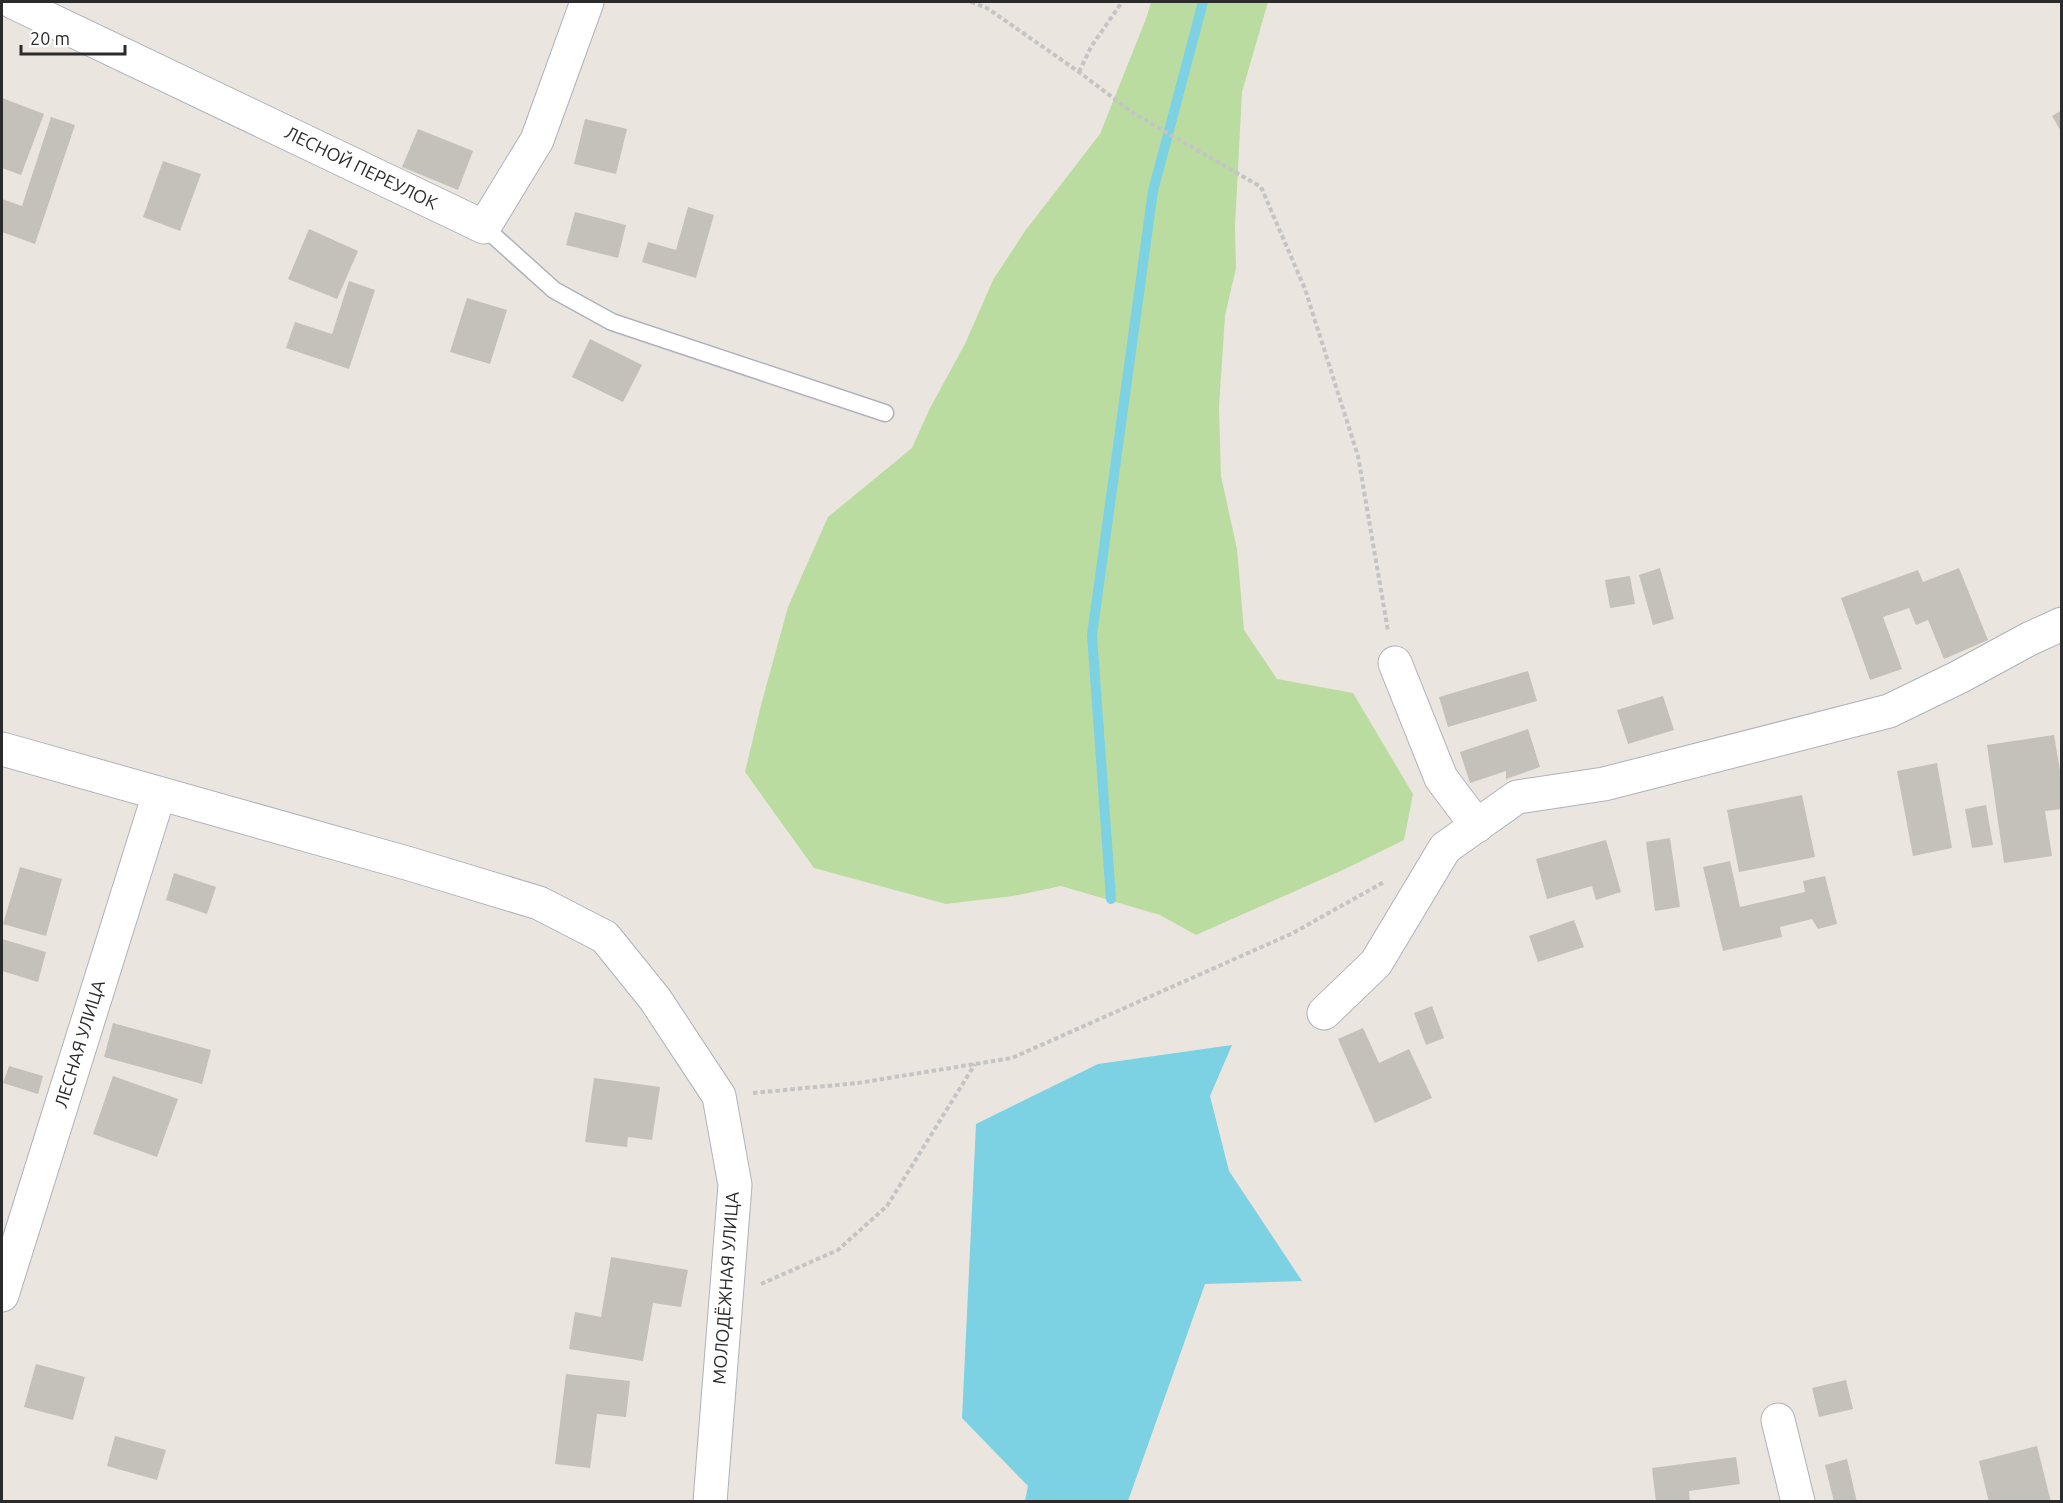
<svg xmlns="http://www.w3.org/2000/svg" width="2063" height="1503" font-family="Ubuntu,sans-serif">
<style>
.green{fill:#bbdca1}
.water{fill:#7cd1e3}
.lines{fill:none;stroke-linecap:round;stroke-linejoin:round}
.stream{stroke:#7cd1e3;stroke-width:10}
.building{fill:#c4c0ba}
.service-casing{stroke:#afb2ba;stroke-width:19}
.minor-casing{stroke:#afb2ba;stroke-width:35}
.path{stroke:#c4c4c4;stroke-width:4;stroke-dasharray:4.5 3;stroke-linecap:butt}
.service{stroke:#fff;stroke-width:16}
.minor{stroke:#fff;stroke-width:33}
.labels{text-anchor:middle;stroke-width:6;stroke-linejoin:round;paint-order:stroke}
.street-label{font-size:18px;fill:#2b2b2b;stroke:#fff}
</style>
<rect width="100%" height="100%" fill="#ebe5df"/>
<path class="green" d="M1151 2H1268L1242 92 1235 226 1236 268 1225 316 1219 407 1221 476 1237 549 1244 630 1277 679 1353 693 1413 794 1404 840 1345 869 1196 935 1160 915 1061 886 1013 896 946 904 814 868 745 772 761 705 788 607 828 517 912 448 930 408 965 344 993 280 1025 231 1100 134 1147 16Z"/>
<path class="water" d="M1232 1045 1210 1096 1229 1171 1302 1281 1205 1284 1128 1501H1025L1028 1486 962 1418 976 1124 1098 1064Z"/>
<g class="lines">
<path class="stream" d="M1111 899 1092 635 1153 191 1203 2"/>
</g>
<path class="building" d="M2 98 44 114 21 175 2 168Z
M2062 110V133L2052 116Z
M51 117 75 125 35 244 2 232V199L22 206Z
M585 119 627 129 616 174 574 164Z
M418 129 473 151 458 190 402 167Z
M163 161 201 174 180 231 143 217Z
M688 207 714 215 696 278 642 262 648 242 676 250Z
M575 212 626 225 618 258 566 245Z
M309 229 358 251 337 299 288 279Z
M349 281 375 290 349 369 286 348 295 322 332 334Z
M467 298 507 310 490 364 450 352Z
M590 339 642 365 623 402 572 377Z
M1660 568 1674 619 1653 625 1639 575Z
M1959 568 1988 640 1944 659 1928 620 1916 625 1909 608 1883 617 1902 669 1870 680 1841 598 1918 570 1923 582Z
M1630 576 1635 604 1610 608 1605 580Z
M1528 671 1537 701 1448 727 1439 697Z
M1663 696 1674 730 1628 744 1617 710Z
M1528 729 1540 767 1506 779V771L1470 783 1460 752Z
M2054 735 2062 782V809L2045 811 2052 856 2004 863 1987 745Z
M1937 763 1952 848 1913 856 1897 771Z
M1802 795 1815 857 1739 872 1727 810Z
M1986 805 1993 845 1972 848 1965 809Z
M1670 838 1680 907 1655 911 1646 842Z
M1606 840 1621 892 1596 900 1592 886 1547 899 1536 859Z
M1730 861 1740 907 1805 892 1803 881 1825 876 1837 924 1818 929 1812 919 1780 927 1782 937 1723 951 1703 867Z
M20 867 62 879 46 936 3 924Z
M174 873 216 887 207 914 166 900Z
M1574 920 1584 947 1538 962 1529 936Z
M2 939 46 952 38 982 2 971Z
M1432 1006 1444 1038 1426 1045 1414 1013Z
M113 1023 211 1050 202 1084 104 1057Z
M1363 1028 1379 1063 1409 1049 1432 1098 1375 1123 1338 1039Z
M9 1066 43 1076 38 1094 3 1083Z
M113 1076 178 1099 157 1157 93 1134Z
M594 1078 660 1087 652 1140 628 1137 627 1147 585 1142Z
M611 1257 688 1270 681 1307 653 1303 643 1361 569 1349 575 1312 601 1317Z
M36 1364 85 1377 73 1420 24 1407Z
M566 1374 630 1381 626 1417 597 1414 590 1468 555 1464Z
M1846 1380 1853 1409 1819 1417 1812 1388Z
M115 1436 166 1450 157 1480 107 1466Z
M2037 1446 2051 1502H1989L1979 1461Z
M1736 1457 1740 1484 1689 1491 1690 1502H1656L1652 1468Z
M1847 1459 1857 1502H1834L1825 1465Z"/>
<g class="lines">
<defs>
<path id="service" d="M484 227 554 290 612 322 885 413"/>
<path id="minor" d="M13 2 484 227 537 140 587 2
M1395 663 1441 778 1477 826
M2 749 410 864 539 903 605 937 655 999 719 1096 735 1185 710 1502
M1324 1013 1376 963 1445 848 1517 797 1604 784 1889 711 1959 677 2029 639 2062 624
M2 1295 159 794
M1778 1420 1798 1502"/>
</defs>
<use href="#service" class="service-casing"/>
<use href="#minor" class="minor-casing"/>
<path class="path" d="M971 2 987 8 1079 72 1133 113 1261 187 1305 289 1358 456 1388 631
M1079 72 1091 47 1122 2
M753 1093 858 1083 1012 1058 1293 933 1384 882
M761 1284 838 1250 887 1206 975 1064"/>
<use href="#service" class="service"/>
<use href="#minor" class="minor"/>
</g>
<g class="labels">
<g class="street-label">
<text transform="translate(361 168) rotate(26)" y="6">ЛЕСНОЙ ПЕРЕУЛОК</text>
<text transform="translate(80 1044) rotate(-73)" y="6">ЛЕСНАЯ УЛИЦА</text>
<text transform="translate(726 1288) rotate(-86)" y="6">МОЛОДЁЖНАЯ УЛИЦА</text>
</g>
</g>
<rect width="2063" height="1503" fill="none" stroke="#2b2b2b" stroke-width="6"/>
<path d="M21 45v9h104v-9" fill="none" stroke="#2b2b2b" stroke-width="3"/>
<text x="30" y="45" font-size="18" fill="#2b2b2b" stroke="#ffffff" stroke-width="4.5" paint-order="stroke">20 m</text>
</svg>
